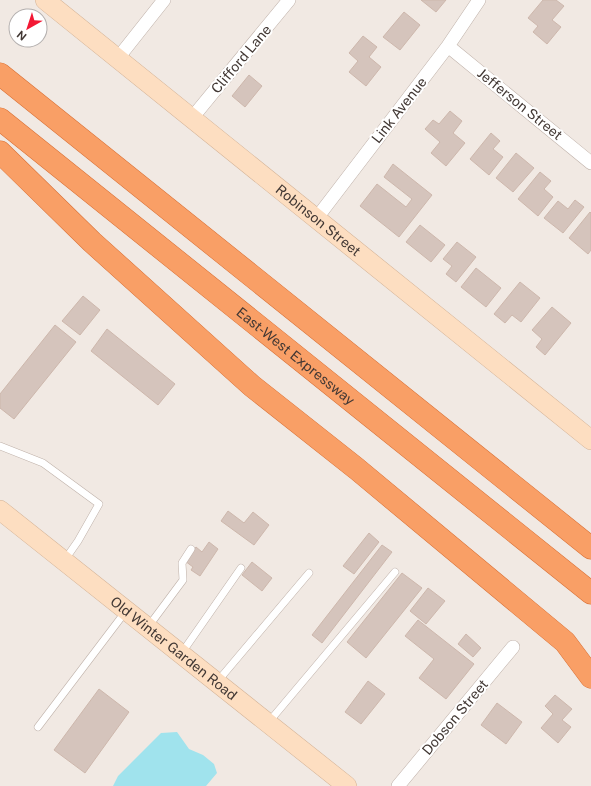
<svg xmlns="http://www.w3.org/2000/svg" width="591" height="786" font-family="'Public Sans',sans-serif">
<style>
.water{fill:#a0e3ed}
.building{fill:#d5c4bc;stroke:#cdb7ac}
.lines{fill:none;stroke-linecap:round;stroke-linejoin:round}
.lane-casing{stroke:#bfb1a9;stroke-width:8}
.street-casing{stroke:#bfb1a9;stroke-width:14}
.secondary-casing{stroke:#d3b296;stroke-width:20}
.highway-casing{stroke:#d87036;stroke-width:23}
.lane{stroke:#fff;stroke-width:7}
.street{stroke:#fff;stroke-width:13}
.secondary{stroke:#fddec1;stroke-width:19}
.highway{stroke:#f99f66;stroke-width:22}
.labels{text-anchor:middle;stroke-width:4;stroke-linejoin:round;paint-order:stroke}
.street-label{font-size:14px;fill:#423834;stroke:#fff}
</style>
<rect width="100%" height="100%" fill="#f1e9e3"/>
<path class="water" d="M177 732 189 749 203 755 214 764 217 773 206 786H113L118 776 161 733Z"/>
<path class="building" d="M421 0H446L436 12Z
M543 0H556L564 6 552 20 561 27 547 44 533 32 538 26 528 18Z
M404 12 420 25 400 50 383 37Z
M363 36 377 47 369 57 381 67 366 86 349 72 358 61 349 53Z
M249 75 262 86 245 107 232 96Z
M450 111 462 121 453 133 465 143 446 166 431 153 440 142 425 129 433 120 439 124Z
M491 133 500 141 493 149 503 157 489 175 470 159Z
M516 153 534 168 513 192 496 178Z
M393 164 432 195 399 237 360 206 377 184 406 207 412 199 384 177Z
M540 172 551 181 544 189 553 197 538 216 518 199Z
M575 200 584 207 563 233 544 218 558 201 568 209Z
M590 212 591 213V250L588 254 569 238Z
M420 225 445 245 431 262 406 242Z
M457 242 476 257 456 282 446 274 452 266 443 259Z
M476 268 501 288 486 307 461 287Z
M520 282 540 298 521 322 512 315 505 323 494 314Z
M83 296 100 310 80 335 62 321Z
M552 307 571 323 545 355 536 347 542 339 532 330Z
M55 325 76 342 14 419 0 408V394Z
M107 329 175 384 158 405 91 351Z
M228 511 244 523 253 512 269 525 254 545 221 521Z
M369 533 379 542 354 574 343 566Z
M209 542 218 549 200 576 191 570 193 567 185 561 196 547 202 552Z
M382 545 392 552 322 643 312 635Z
M252 562 272 578 262 591 242 575Z
M402 573 422 588 366 658 347 642Z
M428 588 445 601 426 624 410 611Z
M418 620 474 664 446 699 419 678 434 659 405 636Z
M466 634 481 648 473 657 458 644Z
M368 681 385 694 361 724 345 712Z
M99 689 129 712 85 773 54 750Z
M555 695 572 709 562 720 571 727 558 743 541 728 553 714 545 706Z
M497 703 522 722 506 744 481 725Z"/>
<g class="lines">
<defs>
<path id="lane" d="M0 446 43 463 99 504 78 541 64 561
M148 627 183 580 182 563 191 549
M181 654 241 568
M217 682 309 573
M268 723 395 572
M38 727 126 611"/>
<path id="street" d="M448 46 591 163
M118 58 164 0
M192 118 289 0
M316 219 448 46 479 0
M398 786 513 647"/>
<g id="secondary">
<path id="s1" d="M45 0 591 440"/>
<path id="s2" d="M0 510 347 786"/>
</g>
<g id="highway">
<path d="M0 74 591 548"/>
<path id="s3" d="M0 119 591 593"/>
<path d="M0 152 92 242 252 386 357 469 565 642 591 677"/>
</g>
</defs>
<use href="#lane" class="lane-casing"/>
<use href="#street" class="street-casing"/>
<use href="#secondary" class="secondary-casing"/>
<use href="#highway" class="highway-casing"/>
<use href="#lane" class="lane"/>
<use href="#street" class="street"/>
<use href="#secondary" class="secondary"/>
<use href="#highway" class="highway"/>
</g>
<g class="labels">
<g class="street-label">
<text transform="translate(241 59) rotate(-50)" y="5">Clifford Lane</text>
<text transform="translate(520 104) rotate(39)" y="5">Jefferson Street</text>
<text transform="translate(399 110) rotate(-52)" y="5">Link Avenue</text>
<text dy="5" stroke="none"><textPath href="#s1" startOffset="351">Robinson Street</textPath></text>
<text dy="5" stroke="none"><textPath href="#s3" startOffset="379">East-West Expressway</textPath></text>
<text dy="5" stroke="none"><textPath href="#s2" startOffset="222">Old Winter Garden Road</textPath></text>
<text transform="translate(455 717) rotate(-50)" y="5">Dobson Street</text>
</g>
</g>
<g transform="translate(28 28) rotate(219)"><circle r="19" fill="#ffffff" stroke="#b3afae"/>
<path d="M0-3L7 15L0 10L-7 15Z" fill="#f31834"/>
<text y="-6" font-size="11" font-weight="bold" text-anchor="middle" fill="#423834">N</text>
</g>
</svg>
